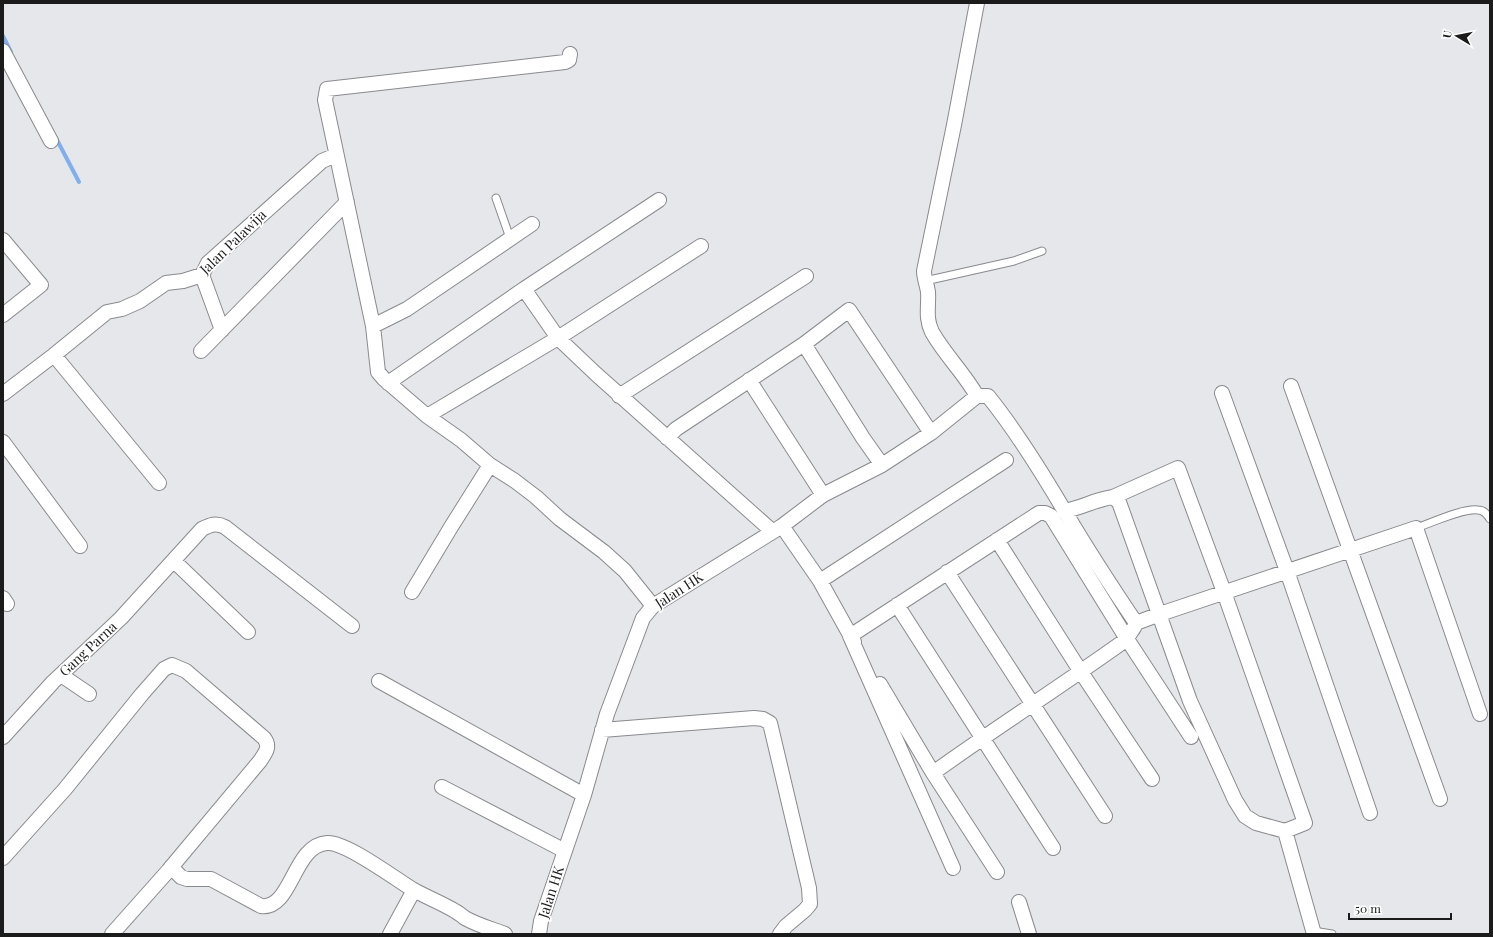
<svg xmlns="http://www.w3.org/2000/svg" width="1493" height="937" font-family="'Playfair Display',serif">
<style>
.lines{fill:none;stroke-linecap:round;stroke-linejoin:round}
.stream{stroke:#81afee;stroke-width:4}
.lane-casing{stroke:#898a8d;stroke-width:9}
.street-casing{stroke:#898a8d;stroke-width:16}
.lane{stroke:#fff;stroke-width:7}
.street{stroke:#fff;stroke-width:14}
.labels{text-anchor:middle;stroke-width:3.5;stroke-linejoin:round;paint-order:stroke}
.street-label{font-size:14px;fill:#1b1b1c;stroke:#fff}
</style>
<rect width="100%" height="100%" fill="#e6e7eb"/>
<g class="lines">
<path class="stream" d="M3 36 11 52
M56 138 79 182"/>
<defs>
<path id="lane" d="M496 198 510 238
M925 281 1014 261 1042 251
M1416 528C1431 523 1463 508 1478 510 1484 510 1487 514 1490 519
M1313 931 1332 934"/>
<path id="street" d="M977 3 954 125 924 271C924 278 927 285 928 292 929 306 925 318 932 332 945 355 964 373 977 396H988C1017 432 1041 471 1064 510 1087 549 1111 586 1136 623
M3 51 51 141
M659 200 524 289 558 338 596 374 772 531
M532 224 407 309 373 326 378 372 384 379 427 416 461 440 490 465 515 481 536 497 560 519 604 552 625 571 653 606
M3 240 41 285 3 315
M202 275 222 330
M373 326 325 100 327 89 565 62 569 60 570 54
M804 344 863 438 882 465
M201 351 347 202
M54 355 159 483
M749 380 823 495
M388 383 524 289
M1291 386 1440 799
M1222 393 1287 571 1370 813
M3 394 54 355 107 312 122 309 140 301 166 283 183 281 202 275 208 263 322 161 336 155
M619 396 806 276
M427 416 558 338 701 246
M667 438 676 429 804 344 849 310 931 433
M3 442 80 546
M1113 497 1178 468 1224 592 1305 823 1285 831
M1064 511C1082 508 1096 499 1113 497L1119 502 1190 701 1235 800 1245 816 1256 823 1285 831 1314 934
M782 526 820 581 854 642
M997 540 1081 672 1152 779
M174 561 248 632
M947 572 1105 816
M820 581 1006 460
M412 592 451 527 490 465
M3 598 7 604
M897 605 1053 848
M61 675 89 694
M379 681 584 795
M880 684 933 773 997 872
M602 730 754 718 763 719 770 723 809 888 810 904 805 910 786 926 780 934
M3 737 53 682 121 618 202 529C210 525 216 522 225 527L352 626
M933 773C997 727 1063 685 1127 639 1129 633 1134 630 1136 623L1160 614 1416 528 1480 714
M442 787 565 851
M3 858 65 789 142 694 164 669 172 665 186 671 264 738C271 747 265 753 260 761L168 871 112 934
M171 867 181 877 187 879H211L261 906C292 910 293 845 327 843 345 841 394 878 412 889 426 897 442 903 455 911 459 913 462 916 465 918 477 925 492 929 505 934
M953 868 850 636 1039 513H1045L1051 516 1127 639 1191 737
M1019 902 1029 934
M390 934 414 890
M539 934 541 921 584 795 607 714 643 618 653 606 782 526 823 495 882 465 931 433 977 396"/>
</defs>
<use href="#lane" class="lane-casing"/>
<use href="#street" class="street-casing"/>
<use href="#lane" class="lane"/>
<use href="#street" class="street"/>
</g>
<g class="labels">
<g class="street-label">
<text transform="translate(233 242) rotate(-44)" y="5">Jalan Palawija</text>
<text transform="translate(679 590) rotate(-33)" y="5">Jalan HK</text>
<text transform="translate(88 649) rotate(-43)" y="5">Gang Parna</text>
<text transform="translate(551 892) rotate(-72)" y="5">Jalan HK</text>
</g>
</g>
<rect width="1493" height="937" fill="none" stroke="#1b1b1c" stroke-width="8"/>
<g transform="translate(1457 36) rotate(280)" stroke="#ffffff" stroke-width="3" paint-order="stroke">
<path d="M0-3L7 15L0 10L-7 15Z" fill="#1b1b1c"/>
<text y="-6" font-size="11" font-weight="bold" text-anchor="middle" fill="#1b1b1c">U</text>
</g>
<path d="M1349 913v6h102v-6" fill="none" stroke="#1b1b1c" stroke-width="2"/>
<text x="1355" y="913" font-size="12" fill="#1b1b1c" stroke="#ffffff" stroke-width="3" paint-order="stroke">50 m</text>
</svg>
